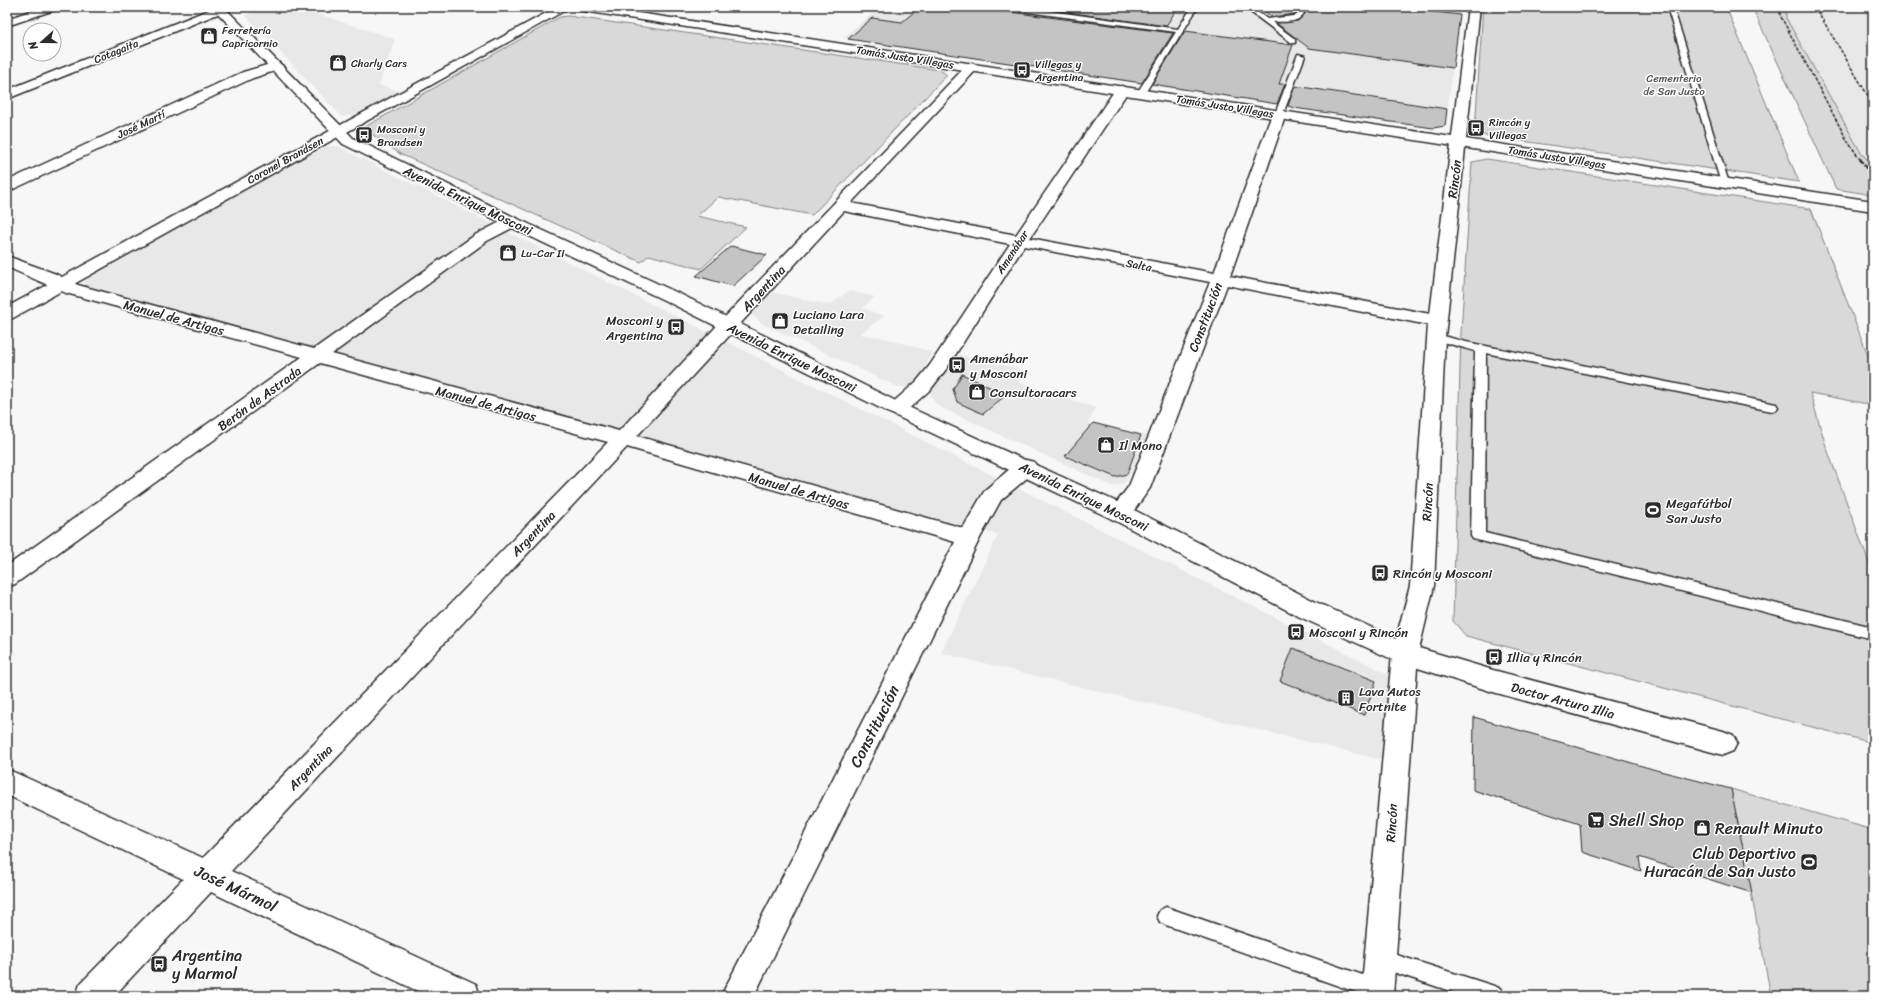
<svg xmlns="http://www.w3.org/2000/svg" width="1880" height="1003" font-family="Sriracha,sans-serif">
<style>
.built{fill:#e8e8e8}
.green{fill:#d9d9d9;stroke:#828282}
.building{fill:#c4c4c4;stroke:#2b2b2b}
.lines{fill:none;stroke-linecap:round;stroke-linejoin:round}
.service-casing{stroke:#2b2b2b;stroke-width:3}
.minor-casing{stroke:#2b2b2b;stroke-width:3}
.tertiary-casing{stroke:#2b2b2b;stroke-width:3}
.secondary-casing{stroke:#2b2b2b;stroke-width:3}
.service{fill:#fff;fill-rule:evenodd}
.minor{fill:#fff;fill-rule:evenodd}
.tertiary{fill:#fff;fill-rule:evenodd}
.secondary{fill:#fff;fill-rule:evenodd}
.rail-far1{stroke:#2b2b2b;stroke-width:1.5;stroke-dasharray:3.5 1.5;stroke-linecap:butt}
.rail{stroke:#2b2b2b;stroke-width:2.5;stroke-dasharray:4.5 2.5;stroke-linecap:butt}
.labels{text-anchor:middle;stroke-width:3;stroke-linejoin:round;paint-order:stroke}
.far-poi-label{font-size:11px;fill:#2b2b2b;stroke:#fff;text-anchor:start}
.far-street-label{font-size:11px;fill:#2b2b2b;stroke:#fff}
.far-park-label{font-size:11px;fill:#565656;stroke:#fff}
.street-label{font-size:13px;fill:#2b2b2b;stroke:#fff}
.poi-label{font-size:13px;fill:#2b2b2b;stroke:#fff;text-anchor:start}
.near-street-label{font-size:16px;fill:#2b2b2b;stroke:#fff}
.near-poi-label{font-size:16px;fill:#2b2b2b;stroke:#fff;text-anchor:start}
</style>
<rect width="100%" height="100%" fill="#f7f7f7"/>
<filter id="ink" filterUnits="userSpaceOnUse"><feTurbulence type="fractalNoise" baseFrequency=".025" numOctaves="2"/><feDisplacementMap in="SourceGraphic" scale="8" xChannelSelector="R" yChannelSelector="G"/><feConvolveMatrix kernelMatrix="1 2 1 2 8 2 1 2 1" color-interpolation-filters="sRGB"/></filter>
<g filter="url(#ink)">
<path class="built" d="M268 7H327L314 13 395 39 379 85 402 92 362 114 342 117 245 15Z
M880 7H1254L1268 15 1306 18 1310 7H1461L1445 126 1433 128 843 38Z
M1752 7H1873V195L1836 189Z
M327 146H337L1384 672 1395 682 1387 761 941 653 998 535 88 288 84 283 88 277 319 148Z
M849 291 875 297 862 308 884 316 860 334 884 338 933 352 915 384 910 387H898L761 323 753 315V311L771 292 830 305Z
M955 354 1028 371 1018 382 1096 408 1088 423 1154 437 1126 481 1121 485 1112 486 942 408 934 402 930 392Z"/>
<path class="green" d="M1483 7H1726L1799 182 1482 135 1475 130Z
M1752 7H1786V18L1860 151 1873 167V195L1836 189Z
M568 16 940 70 947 75 812 215 718 197 697 216 746 227 701 269 649 255 641 262 400 154 363 128 560 17Z
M1487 159 1811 209 1873 368V405L1810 393 1826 446 1873 574V743L1466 636 1453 621 1461 332 1472 162Z
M1731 789 1873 830V996H1771Z"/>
<path class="building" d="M920 7H970L1173 33 1142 83 848 39 872 18 902 22Z
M1044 7H1178L1166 26 1044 9Z
M1258 7H1299L1296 14 1272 17Z
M1308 7H1394L1460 15 1453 68 1309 48 1276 23 1298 21 1305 14Z
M1185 31 1293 45 1279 84H1285L1277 104 1152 84Z
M1295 86 1447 109 1445 126 1433 128 1294 108 1288 106Z
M731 246 767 255 733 286 696 276Z
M962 374 1006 395 983 414 957 402 953 389Z
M1093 423 1141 435 1127 474 1115 477 1065 456Z
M1293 648 1376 681 1364 715 1280 681Z
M1474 717 1656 770 1731 789 1752 893 1639 857 1641 871 1582 852 1580 824 1473 790Z"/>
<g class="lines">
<defs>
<path id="service" d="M1003 7H1021L1178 29 1192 7H1198L1145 93 1141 95 1137 93 1176 32 1006 9Z
M1244 7H1251L1267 19 1294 16 1297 15 1301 7H1307C1300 25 1289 21 1272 22L1295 39V43H1292Z
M1667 7H1673L1729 183 1728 185H1722L1721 183Z
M1298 54 1305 56 1283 114 1276 116 1275 114Z
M1436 334 1466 342 1776 404 1778 407 1776 410 1772 411 1486 353 1485 533 1873 627V639L1473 539 1471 536 1475 351 1432 339 1431 337Z
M1166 907 1377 980 1384 983 1387 990 1384 996H1367L1166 925 1160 922 1157 916 1160 910Z
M1381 950 1494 986 1501 989 1504 996H1465L1381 968 1374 966 1372 959 1374 952Z"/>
<path id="minor" d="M42 7H59L57 9 7 26V19Z
M216 7H232L230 9 7 99V90Z
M1468 7H1480L1445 337 1434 586 1418 654 1393 996H1361L1392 654 1410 586 1428 325 1227 285 1150 488 1128 519 1120 521 1112 519 1109 513 1129 486 1210 282 1024 246 947 368 931 389 904 413 897 415 890 413 887 409 890 405 917 381 930 365 1010 244 844 211 637 436 963 528 985 490 1018 462 1026 460 1034 462 1037 467 1034 472 1001 500 980 538 754 996H721L955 542 627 447 231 871 476 984 480 996H428L211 892 114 996H76L80 984 183 879 7 795V769L203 858 608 442 320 363 15 584 7 587V566L302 357 66 293 7 267V256L56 274 78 285 314 349 475 235 506 219 512 217 518 219 520 222 518 225 487 241 332 354 619 431 740 301 968 64 972 63 978 67 976 70 851 203 1016 235 1117 87 1122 86 1129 90 1030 238 1214 273 1272 114 1274 111H1284L1286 114 1230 276 1430 314Z
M277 62 283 66 281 69 253 78 7 192V181L243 72Z"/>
<path id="tertiary" d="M557 7H571L13 318 7 319V307Z
M571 7H599L1873 201V211L577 10Z"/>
<path id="secondary" d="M212 7H224L353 138 518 219 680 294 904 405 1128 507 1318 603 1412 646 1493 670 1723 731 1733 735 1737 743 1733 751 1723 755 1493 692 1396 661 1300 617 1112 519 890 413 668 302 506 225 343 144Z"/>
</defs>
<use href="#service" class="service-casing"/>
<use href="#minor" class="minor-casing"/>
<use href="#tertiary" class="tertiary-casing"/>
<use href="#secondary" class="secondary-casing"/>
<use href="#service" class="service"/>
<use href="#minor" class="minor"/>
<use href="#tertiary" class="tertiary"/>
<use href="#secondary" class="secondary"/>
<path class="rail-far1" d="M1780 7V15L1848 142 1861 160
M1815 7 1873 104"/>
<path class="rail" d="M1860 159 1873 178"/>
</g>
</g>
<defs>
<symbol id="shop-square" viewBox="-11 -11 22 22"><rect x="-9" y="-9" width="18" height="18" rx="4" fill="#2b2b2b" stroke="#fff"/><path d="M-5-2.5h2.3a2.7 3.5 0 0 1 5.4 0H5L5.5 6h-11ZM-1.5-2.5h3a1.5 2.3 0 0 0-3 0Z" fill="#fff"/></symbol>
<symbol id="bus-square" viewBox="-11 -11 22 22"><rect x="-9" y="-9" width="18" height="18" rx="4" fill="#2b2b2b" stroke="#fff"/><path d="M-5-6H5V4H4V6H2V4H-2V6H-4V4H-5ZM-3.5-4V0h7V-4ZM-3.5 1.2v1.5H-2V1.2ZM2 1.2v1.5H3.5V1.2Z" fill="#fff"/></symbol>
<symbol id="stadium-square" viewBox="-11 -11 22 22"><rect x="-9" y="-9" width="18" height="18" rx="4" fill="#2b2b2b" stroke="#fff"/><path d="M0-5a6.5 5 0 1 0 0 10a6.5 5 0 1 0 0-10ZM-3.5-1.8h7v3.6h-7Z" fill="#fff"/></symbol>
<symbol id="building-square" viewBox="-11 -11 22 22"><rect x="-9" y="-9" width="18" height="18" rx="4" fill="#2b2b2b" stroke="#fff"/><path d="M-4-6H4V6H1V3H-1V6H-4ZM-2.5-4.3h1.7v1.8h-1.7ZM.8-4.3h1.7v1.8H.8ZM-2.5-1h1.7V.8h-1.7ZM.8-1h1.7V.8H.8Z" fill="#fff"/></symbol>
<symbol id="supermarket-square" viewBox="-11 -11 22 22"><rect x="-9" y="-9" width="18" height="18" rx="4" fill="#2b2b2b" stroke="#fff"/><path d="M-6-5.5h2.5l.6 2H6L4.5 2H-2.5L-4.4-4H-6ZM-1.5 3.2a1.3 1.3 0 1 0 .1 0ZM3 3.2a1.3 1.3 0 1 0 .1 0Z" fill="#fff"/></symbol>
</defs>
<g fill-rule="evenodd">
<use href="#shop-square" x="199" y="26" width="20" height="20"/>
<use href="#shop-square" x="328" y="53" width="20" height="20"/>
<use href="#bus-square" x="1012" y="60" width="20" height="20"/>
<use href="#bus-square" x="1466" y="118" width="20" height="20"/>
<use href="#bus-square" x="354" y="125" width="20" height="20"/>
<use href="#shop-square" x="498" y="243" width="20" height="20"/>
<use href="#shop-square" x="770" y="311" width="20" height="20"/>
<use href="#bus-square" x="666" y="317" width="20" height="20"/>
<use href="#bus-square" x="947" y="355" width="20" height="20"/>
<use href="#shop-square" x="967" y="382" width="20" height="20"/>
<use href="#shop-square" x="1096" y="435" width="20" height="20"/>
<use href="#stadium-square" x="1643" y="500" width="20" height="20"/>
<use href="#bus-square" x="1370" y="563" width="20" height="20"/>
<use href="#bus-square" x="1286" y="622" width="20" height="20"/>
<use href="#bus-square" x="1484" y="647" width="20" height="20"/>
<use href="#building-square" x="1336" y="688" width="20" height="20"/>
<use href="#supermarket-square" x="1586" y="810" width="20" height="20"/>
<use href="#shop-square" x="1692" y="818" width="20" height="20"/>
<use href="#stadium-square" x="1799" y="852" width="20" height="20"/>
<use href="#bus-square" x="149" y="954" width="20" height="20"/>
</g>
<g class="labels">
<g class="far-poi-label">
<text x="222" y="34">Ferretería<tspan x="222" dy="13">Capricornio</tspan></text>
<text x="351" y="67">Charly Cars</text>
<text x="1035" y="68">Villegas y<tspan x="1035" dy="13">Argentina</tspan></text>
<text x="1489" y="126">Rincón y<tspan x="1489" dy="13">Villegas</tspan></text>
<text x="377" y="133">Mosconi y<tspan x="377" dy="13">Brandsen</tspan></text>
<text x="521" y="257">Lu-Car II</text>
</g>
<g class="far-street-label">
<text transform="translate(116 51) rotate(-22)" y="4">Cotagaita</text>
<text transform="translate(905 57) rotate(9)" y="4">Tomás Justo Villegas</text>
<text transform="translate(1225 106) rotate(9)" y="4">Tomás Justo Villegas</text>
<text transform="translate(141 124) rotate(-25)" y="4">José Martí</text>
<text transform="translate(1557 157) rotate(9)" y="4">Tomás Justo Villegas</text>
<text transform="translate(285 160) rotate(-29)" y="4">Coronel Brandsen</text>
<text transform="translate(1012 252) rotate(-57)" y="4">Amenábar</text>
<text transform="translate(1139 265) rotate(11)" y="4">Salta</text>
</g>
<g class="far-park-label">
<text x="1674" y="82">Cementerio<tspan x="1674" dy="13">de San Justo</tspan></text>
</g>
<g class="street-label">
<text transform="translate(1454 179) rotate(-83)" y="5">Rincón</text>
<text transform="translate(468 200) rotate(26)" y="5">Avenida Enrique Mosconi</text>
<text transform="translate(763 288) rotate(-47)" y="5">Argentina</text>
<text transform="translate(174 317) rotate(15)" y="5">Manuel de Artigas</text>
<text transform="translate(1205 317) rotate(-69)" y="5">Constitución</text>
<text transform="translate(792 357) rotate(26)" y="5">Avenida Enrique Mosconi</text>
<text transform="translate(259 398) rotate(-36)" y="5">Berón de Astrada</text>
<text transform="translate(486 403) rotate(15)" y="5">Manuel de Artigas</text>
<text transform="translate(799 490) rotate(16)" y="5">Manuel de Artigas</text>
<text transform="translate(1084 496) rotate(26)" y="5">Avenida Enrique Mosconi</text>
<text transform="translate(1427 502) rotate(-87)" y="5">Rincón</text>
<text transform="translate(533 533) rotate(-46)" y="5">Argentina</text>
<text transform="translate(1563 700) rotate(15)" y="5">Doctor Arturo Illia</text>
<text transform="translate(310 767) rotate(-46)" y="5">Argentina</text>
<text transform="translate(1391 823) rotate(-86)" y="5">Rincón</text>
</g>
<g class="poi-label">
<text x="793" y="319">Luciano Lara<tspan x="793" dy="15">Detailing</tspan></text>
<text x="663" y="325" text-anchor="end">Mosconi y<tspan x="663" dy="15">Argentina</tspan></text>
<text x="970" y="363">Amenábar<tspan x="970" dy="15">y Mosconi</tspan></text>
<text x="990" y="397">Consultoracars</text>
<text x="1119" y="450">Il Mono</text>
<text x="1666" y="508">Megafútbol<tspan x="1666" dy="15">San Justo</tspan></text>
<text x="1393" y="578">Rincón y Mosconi</text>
<text x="1309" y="637">Mosconi y Rincón</text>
<text x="1507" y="662">Illia y Rincón</text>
<text x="1359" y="696">Lava Autos<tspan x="1359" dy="15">Fortnite</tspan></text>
</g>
<g class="near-street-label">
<text transform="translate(874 726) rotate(-63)" y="6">Constitución</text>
<text transform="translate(236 888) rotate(25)" y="6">José Mármol</text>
</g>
<g class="near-poi-label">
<text x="1609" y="826">Shell Shop</text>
<text x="1715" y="834">Renault Minuto</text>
<text x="1796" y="859" text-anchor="end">Club Deportivo<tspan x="1796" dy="18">Huracán de San Justo</tspan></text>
<text x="172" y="961">Argentina<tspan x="172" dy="18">y Marmol</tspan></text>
</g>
</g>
<rect width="1880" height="1003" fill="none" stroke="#fff" stroke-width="24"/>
<rect x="12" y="12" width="1856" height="979" fill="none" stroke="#2b2b2b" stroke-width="1.5" filter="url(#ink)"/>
<g transform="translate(42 42) rotate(249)"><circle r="19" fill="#ffffff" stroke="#aaaaaa"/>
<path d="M0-3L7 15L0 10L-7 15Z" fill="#2b2b2b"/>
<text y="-6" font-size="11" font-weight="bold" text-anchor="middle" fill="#2b2b2b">N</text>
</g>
</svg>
